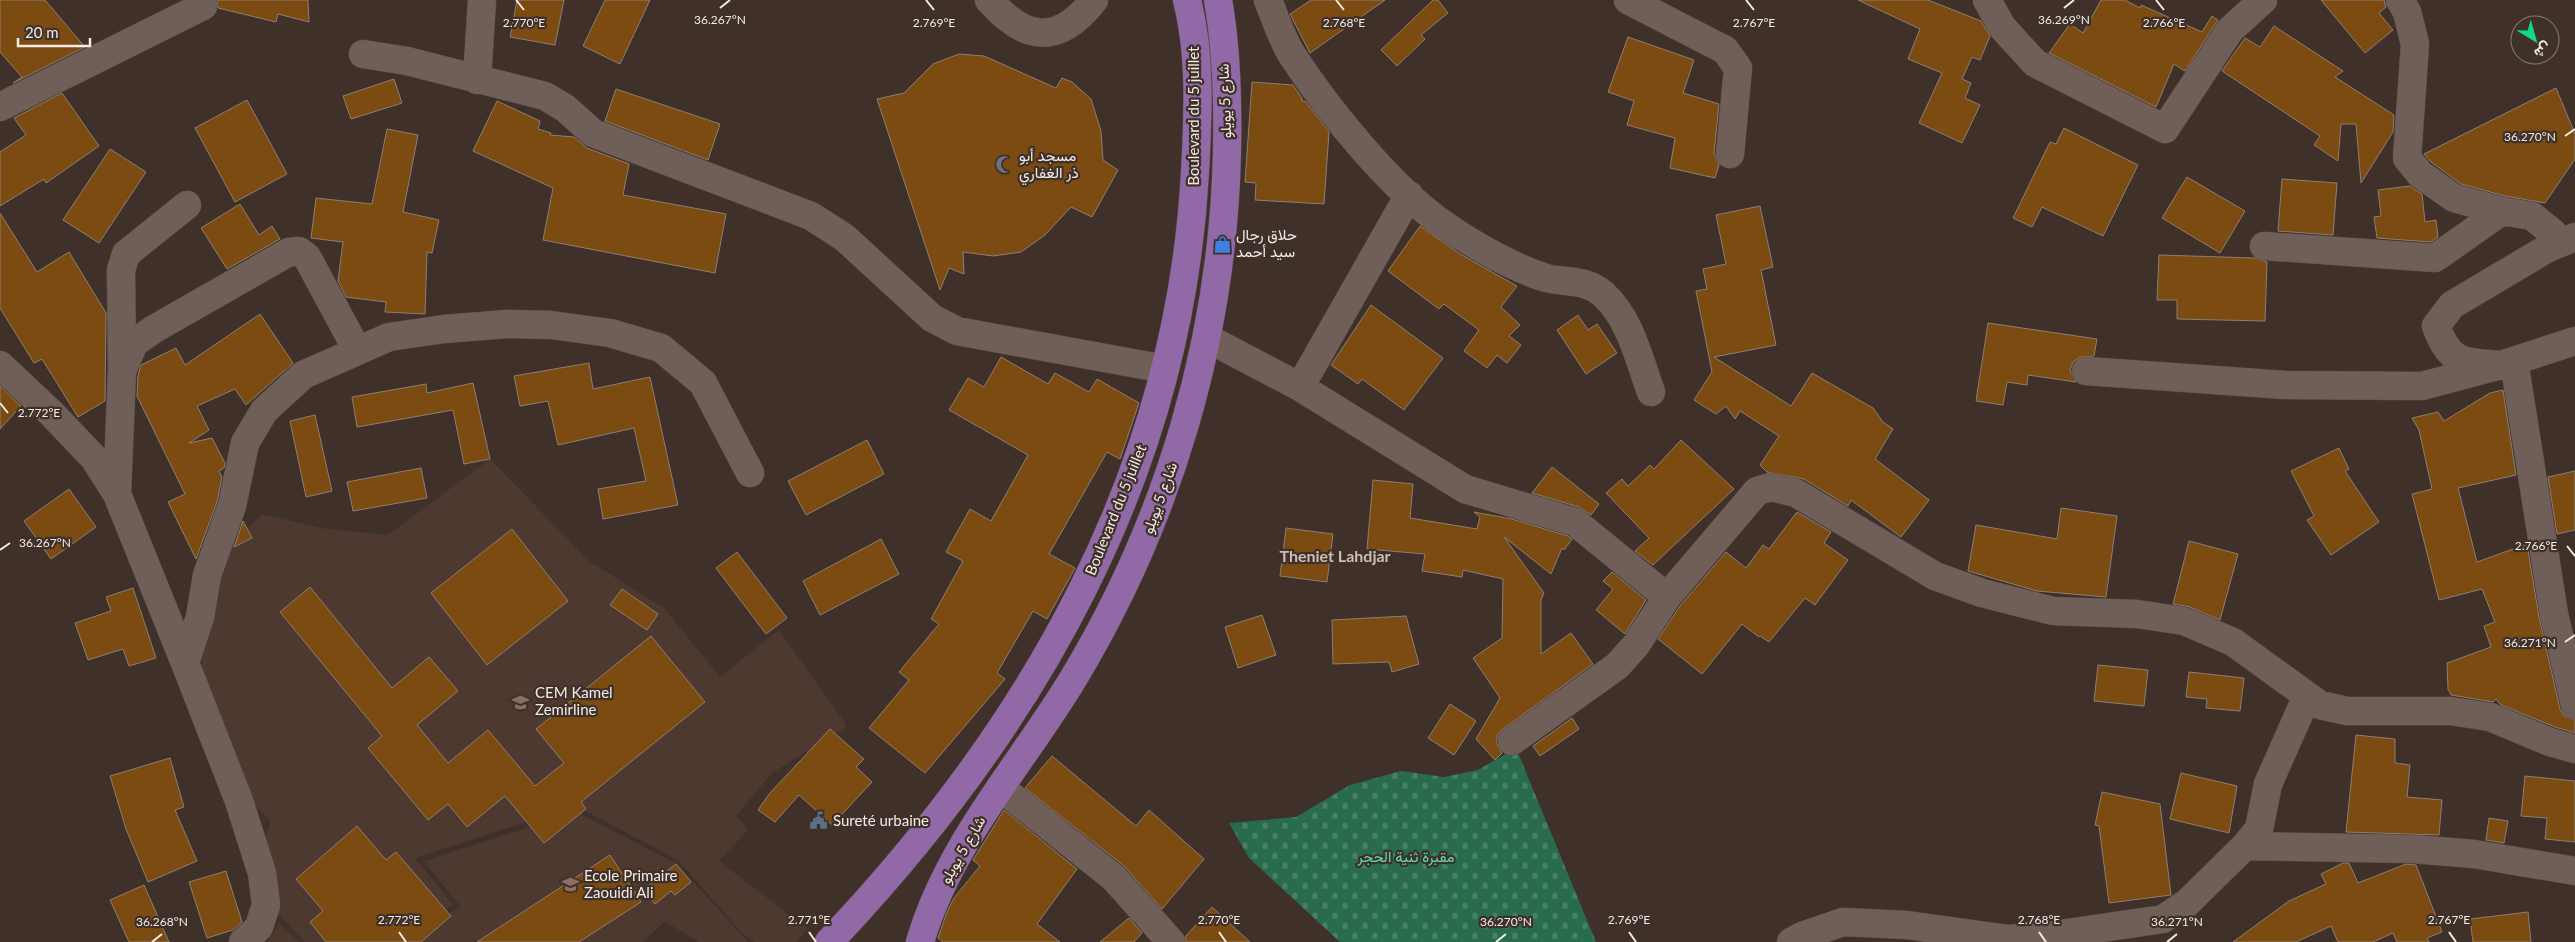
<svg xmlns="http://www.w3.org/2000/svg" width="2575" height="942" font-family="Lato,Vazirmatn,sans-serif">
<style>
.built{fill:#4d392f}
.cemetery{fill:url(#cemetery-stones)}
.building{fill:#7c4b11;stroke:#8c7f73}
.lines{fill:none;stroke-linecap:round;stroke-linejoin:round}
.minor-casing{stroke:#5b5049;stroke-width:29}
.major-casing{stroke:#5b5049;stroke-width:29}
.minor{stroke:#6f5f58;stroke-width:28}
.major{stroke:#9169a7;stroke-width:28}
.ticks{fill:none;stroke:#f4ebe7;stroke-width:2}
.labels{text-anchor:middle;stroke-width:4.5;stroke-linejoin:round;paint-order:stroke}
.street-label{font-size:15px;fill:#f4ebe7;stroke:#3f312a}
.poi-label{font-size:15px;fill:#f4ebe7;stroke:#3f312a;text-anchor:start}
.park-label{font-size:15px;fill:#58e2a6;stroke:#3f312a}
.neighbourhood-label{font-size:16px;font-weight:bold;fill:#cfbeb5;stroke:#3f312a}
.ticks-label{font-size:12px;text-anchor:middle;fill:#f4ebe7;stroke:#3f312a;stroke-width:4.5;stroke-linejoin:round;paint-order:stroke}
</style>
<defs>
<pattern id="cemetery-stones" width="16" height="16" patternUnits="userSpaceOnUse" patternTransform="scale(1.25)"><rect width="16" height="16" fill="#286b4d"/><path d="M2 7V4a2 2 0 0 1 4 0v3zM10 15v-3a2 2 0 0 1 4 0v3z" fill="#488067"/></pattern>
</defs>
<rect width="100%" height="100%" fill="#3f312a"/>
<path class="built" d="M490 459 589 561 664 608 720 677 779 630 847 726 772 773 736 816 748 830 719 861 808 929 796 942H754L742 933 678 860 576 806 415 858 453 905 382 942H305L276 912 262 846 271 821 243 796 202 666 205 603 210 567 262 514 320 528 388 535Z
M576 812 676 863 748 942H698L665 921 643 942H392L461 907 424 861Z
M279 923 299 942H268Z"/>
<path class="cemetery" d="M1516 748 1596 942H1340L1249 858 1229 823 1296 817 1350 785 1401 771 1444 777 1478 770Z"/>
<path class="building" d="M0 0H45L85 47 13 83 22 77 0 52Z
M217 0H308L309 22 278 14 276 22 218 8Z
M517 0H564L555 45 510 37Z
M605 0H650L620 64 583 46Z
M1311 0H1385L1310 53 1290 14Z
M1433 0H1438L1448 13 1421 35 1425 39 1397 66 1381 50Z
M1858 0H1928L1981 21 1990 36 1980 60 1972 57 1962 79 1971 83 1965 98 1980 105 1962 143 1919 123 1942 73 1908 59 1920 29Z
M2101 0H2125L2140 8 2141 5 2202 32 2212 16 2218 20 2185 71 2174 64 2156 107 2049 53 2070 24 2083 33Z
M2321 0H2384L2386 7 2379 13 2393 30 2365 53Z
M2274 26 2343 71 2335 77 2394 115 2393 132 2361 183 2356 124H2341L2338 161 2314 145 2320 136 2222 71 2245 38 2260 47Z
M1628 37 1694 60 1683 93 1719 104 1714 153 1719 165 1715 178 1670 168 1675 138 1627 125 1634 101 1608 92Z
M959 54 984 56 1056 88 1062 78 1072 82 1091 99 1101 131 1103 160 1118 170 1092 217 1071 207 1045 235 1021 252 993 256 963 252 964 274 949 268 940 290 877 99 904 93 933 64Z
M394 79 402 103 351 119 343 96Z
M1252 82 1293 85 1302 98V101H1305L1329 132 1324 204 1255 200 1256 183 1245 182Z
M2556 88 2575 134V159L2545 203 2505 196 2461 184 2431 162 2424 154Z
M616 89 720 124 708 160 605 121Z
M62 93 99 146 46 183 44 179 0 206V152L26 135 14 118Z
M247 100 287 174 235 202 195 128Z
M497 101 540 121 538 129 551 133 550 135 574 137 587 148 629 164 623 195 726 214 715 273 543 240 553 188 473 151Z
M2064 128 2138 165 2103 236 2042 207 2032 227 2013 218 2050 142 2056 144Z
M387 129 418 135 403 212 439 220 432 253 427 252 425 314 385 312 386 302 346 297 338 281 343 242 311 238 316 198 372 204Z
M110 149 146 172 99 243 63 220Z
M2187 177 2245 211 2220 253 2162 218Z
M2282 179 2337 183 2333 235 2278 231Z
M2410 186 2422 194 2425 222 2436 220 2438 237 2431 242 2377 238 2374 217 2381 216 2378 190Z
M240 204 259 235 272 226 280 239 227 269 201 228Z
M1760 206 1773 267 1761 270 1776 345 1714 357 1791 406 1812 373 1873 408 1883 422 1893 429 1875 459 1929 500 1901 537 1851 500 1848 506 1804 479 1767 472 1760 465 1779 436 1740 411 1735 419 1726 406 1716 414 1694 400 1712 372 1696 291 1707 289 1703 269 1726 264 1716 215Z
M0 213 37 272 69 252 106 313 105 401 78 417 42 359 34 363 0 308Z
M1420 226 1460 254 1517 286 1501 307 1520 325 1509 336 1521 345 1507 363 1497 355 1487 368 1464 351 1479 330 1444 304 1439 309 1388 271Z
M2159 255 2255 258 2267 262 2265 321 2177 319V300H2157Z
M1371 305 1443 358 1404 410 1362 379 1358 384 1331 365Z
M260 314 293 363 246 405 235 389 197 406 209 430 189 443 212 438 225 463 224 468 219 471 222 477 217 502 196 559 168 502 185 494 137 396 138 375 141 365 176 348 185 365Z
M1578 315 1588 330 1597 324 1617 353 1586 374 1557 330Z
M1988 323 2097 339 2094 356 2080 357 2073 362 2070 370 2076 382 2028 375 2027 385 2007 382 2003 405 1976 401Z
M1001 357 1048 384 1055 373 1089 392 1097 379 1139 403 1120 459 1107 452 1049 554 1075 568 1047 619 1033 611 997 673 1005 679 925 773 869 728 909 680 899 672 939 624 931 619 963 561 946 552 970 509 991 521 1028 455 949 410 968 378 984 387Z
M589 363 593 389 650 377 678 505 603 519 598 489 646 481 634 428 558 445 548 401 520 406 514 376Z
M473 383 490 459 464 464 453 410 357 427 352 397 426 384 427 393Z
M0 386 21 406 0 429Z
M2503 390 2516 475 2458 488 2477 562 2527 544 2539 617 2560 709 2564 716 2575 720V733L2555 727 2501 705 2496 699 2493 702 2451 695 2448 689 2447 663 2491 647 2484 626 2495 622 2482 589 2439 600 2412 494 2432 489 2419 430 2412 418 2438 412 2444 421 2490 393Z
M315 415 332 491 306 497 290 421Z
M867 440 884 474 806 515 788 481Z
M1681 440 1734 489 1653 565 1635 551 1649 538 1606 493 1622 479 1628 486 1650 465 1654 469Z
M2339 448 2349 469 2345 471 2379 522 2331 555 2307 520 2314 516 2291 471Z
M1552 467 1599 504 1591 515 1579 507 1532 493Z
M421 468 427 498 353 511 347 482Z
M2575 471V530L2557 534 2548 477Z
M1373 480 1413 484 1410 518 1477 529 1480 517 1474 512 1512 519 1568 536 1572 539 1564 550 1562 548 1551 574 1504 537 1544 593 1541 600V654L1571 633 1593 664 1503 729 1498 734 1496 742 1502 753 1495 760 1476 739 1500 698 1473 658 1502 638 1503 579 1463 570 1462 577 1422 571 1425 554 1367 549Z
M69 489 96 527 51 559 24 521Z
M2061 508 2117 516 2106 597 2037 591 1968 571 1976 525 2057 539Z
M1797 512 1831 532 1824 543 1848 560 1815 605 1805 598 1769 642 1760 636 1759 637 1742 624 1702 674 1658 639 1680 606 1726 552 1746 568 1763 545 1769 549Z
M243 521 252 538 234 547Z
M1286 528 1333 534 1327 582 1280 576Z
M512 529 568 601 487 665 431 593Z
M881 539 899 574 820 615 803 581Z
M2189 541 2238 554 2220 620 2190 607 2173 604Z
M737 552 787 618 766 634 716 568Z
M1612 572 1646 600 1625 634 1596 610 1613 589 1603 581Z
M310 587 392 688 429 657 458 691 417 725 448 763 488 730 535 786 564 763 536 729 651 636 705 702 581 802 586 809 544 843 505 796 467 827 448 804 428 820 368 748 382 736 280 612Z
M133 588 156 658 129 666 123 649 88 660 75 623 111 611 106 597Z
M622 589 658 614 647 630 610 605Z
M1262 615 1276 655 1238 668 1225 627Z
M1406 616 1419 664 1392 672 1389 662 1333 664 1332 620Z
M2098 665 2148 670 2144 706 2094 701Z
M2189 672 2244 678 2240 711 2206 708 2207 699 2186 697Z
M1450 704 1476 721 1454 755 1428 738Z
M1572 718 1579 729 1540 756 1533 746Z
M830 729 864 759 856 767 872 782 832 825 799 795 775 822 758 810 770 793Z
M2356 735 2395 739V763L2410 765 2407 797 2442 800 2439 835 2346 832Z
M1052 756 1136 826 1149 810 1204 859 1162 909 1124 866 1025 788Z
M170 758 184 807 175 810 197 861 148 882 126 829 110 776Z
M2181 773 2237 786 2229 833 2170 819Z
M2525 776 2575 781V842L2545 839 2547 818 2521 816Z
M2102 792 2160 804 2171 895 2109 903 2099 826 2095 825Z
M1004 810 1077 869 1037 924 1060 942H943L938 938 947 912 954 898 980 866 973 860Z
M2489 818 2508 821 2504 843 2486 840Z
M357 826 386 860 396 852 451 916 421 942H326L310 922 323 911 296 879Z
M610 855 641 902 579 942H477Z
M2343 863H2349L2358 883 2406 864 2416 865 2442 932 2427 938 2429 942H2397L2393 933 2373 942H2338L2331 926 2296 942H2233L2289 901 2326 884 2321 874Z
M676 864 691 882 675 895 671 891 655 904 643 890Z
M226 871 242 922 233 930 207 938 189 882Z
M144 885 169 942H129L110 900Z
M1212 907 1250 942H1186L1185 937Z
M2528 912 2531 942H2473L2470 919Z
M1129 918 1142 933 1134 942H1100Z"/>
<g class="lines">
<defs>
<path id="minor" d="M989 0C1025 41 1058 46 1094 0
M1268 0C1275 18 1282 39 1292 55 1327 109 1392 190 1446 226 1473 245 1514 268 1546 278 1567 283 1586 279 1603 294 1630 318 1639 359 1651 392
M1628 0 1725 50 1738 68 1730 154
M1987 0 2002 27 2035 63 2165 129 2230 30 2263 0
M2400 0 2407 12 2415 44 2407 158 2420 174 2454 198 2502 211 2532 216 2553 233 2548 248 2452 305 2436 326C2450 365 2464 362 2501 365
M363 54 407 61 545 96 565 108 593 133 811 216 845 238 932 318 957 331 1165 369
M477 80 482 0
M0 107 203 6
M2264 246 2435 258 2502 211
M2548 248 2575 237
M1207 338 1300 387 1465 489 1575 522 1667 597
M2514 361 2554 614 2575 705
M0 365 51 413 94 458 117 494 185 663
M122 366 121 270 126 254 187 205
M2086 371 2285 385 2422 386 2501 365 2575 341
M1300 387 1409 195
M117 494 122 371 134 343 154 329 289 252 299 251 307 257 357 350
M1512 741 1617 666 1636 645 1667 597 1757 491 1771 487 1796 493 1935 576 1982 593 2053 611 2137 614 2184 621 2233 642 2320 705 2347 711H2450L2490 717 2550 742 2575 749
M1001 788 1114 878 1171 942
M2245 846 2413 849 2474 854 2575 871
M243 942 259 927 266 905 262 873 239 801 185 663 200 617 207 575 232 506 245 443 264 411 303 375 389 337 444 329 507 324 551 325 610 333 661 348 703 383 750 473
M1791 942 1802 936 1843 922 1907 925 2008 939 2047 936 2163 919 2187 903 2245 846 2259 829 2268 784 2307 696"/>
<path id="major" d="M829 942C1033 727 1179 474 1195 172 1198 116 1201 55 1187 0
M920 942C949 843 1021 765 1073 679 1169 520 1223 338 1227 152 1228 102 1227 50 1218 0"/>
</defs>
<use href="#minor" class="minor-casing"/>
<use href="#major" class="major-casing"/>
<use href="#minor" class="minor"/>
<use href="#major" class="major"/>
</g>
<path class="ticks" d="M516 0 524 10M926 0 934 10M1336 0 1344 10M1746 0 1754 10M2156 0 2164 10M720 8 730 0M2064 8 2074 0M2565 136 2575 129M0 403 8 413M2567 546 2575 556M0 550 10 543M2565 642 2575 635M399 932 406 942M809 932 816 942M1219 932 1226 942M1629 932 1636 942M2039 932 2046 942M2449 932 2456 942M152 942 162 934M1496 942 1506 934M2167 942 2177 934"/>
<defs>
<symbol id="mosque-bare" viewBox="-9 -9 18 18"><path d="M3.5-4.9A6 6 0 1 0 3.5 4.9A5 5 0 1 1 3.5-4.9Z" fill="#6b7280" stroke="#3f312a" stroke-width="2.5" paint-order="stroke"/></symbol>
<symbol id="shop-bare" viewBox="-9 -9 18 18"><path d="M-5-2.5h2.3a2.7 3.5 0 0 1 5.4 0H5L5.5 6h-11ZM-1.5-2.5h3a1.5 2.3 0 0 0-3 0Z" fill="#3f7fe0" stroke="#3f312a" stroke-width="2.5" paint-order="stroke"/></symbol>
<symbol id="school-bare" viewBox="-9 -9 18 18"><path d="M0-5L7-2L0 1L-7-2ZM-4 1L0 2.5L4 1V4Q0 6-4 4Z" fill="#8d6e63" stroke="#3f312a" stroke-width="2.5" paint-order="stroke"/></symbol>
<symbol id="civic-bare" viewBox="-9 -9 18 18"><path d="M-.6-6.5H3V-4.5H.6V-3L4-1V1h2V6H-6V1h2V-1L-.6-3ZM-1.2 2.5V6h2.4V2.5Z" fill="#5c6f8a" stroke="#3f312a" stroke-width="2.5" paint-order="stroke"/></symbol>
</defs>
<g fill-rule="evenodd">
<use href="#mosque-bare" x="992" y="152" width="25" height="25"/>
<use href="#shop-bare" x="1210" y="232" width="25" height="25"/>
<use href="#school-bare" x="508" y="690" width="25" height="25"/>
<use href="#civic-bare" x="806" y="808" width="25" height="25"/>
<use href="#school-bare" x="558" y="872" width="25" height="25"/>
</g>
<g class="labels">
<g class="street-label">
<text transform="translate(1225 101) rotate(-92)" y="5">شارع 5 يويلو</text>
<text transform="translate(1194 116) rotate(-90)" y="5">Boulevard du 5 juillet</text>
<text transform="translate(1160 498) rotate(-70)" y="5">شارع 5 يويلو</text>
<text transform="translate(1116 510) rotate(-68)" y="5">Boulevard du 5 juillet</text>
<text transform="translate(963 850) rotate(-60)" y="5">شارع 5 يويلو</text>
</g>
<g class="poi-label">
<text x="1019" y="161">مسجد أبو<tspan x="1019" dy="17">ذر الغفاري</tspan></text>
<text x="1236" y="240">حلاق رجال<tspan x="1236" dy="17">سيد أحمد</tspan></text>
<text x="535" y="698">CEM Kamel<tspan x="535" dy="17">Zemirline</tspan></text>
<text x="833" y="826">Sureté urbaine</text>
<text x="584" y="881">Ecole Primaire<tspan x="584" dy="17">Zaouidi Ali</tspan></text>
</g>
<g class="park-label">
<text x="1406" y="862">مقبرة ثنية الحجر</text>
</g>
<g class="neighbourhood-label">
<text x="1335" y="562">Theniet Lahdjar</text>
</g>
</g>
<g class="ticks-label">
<text x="720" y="24">36.267°N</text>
<text x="2064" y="24">36.269°N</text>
<text x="1344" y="27">2.768°E</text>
<text x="1754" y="27">2.767°E</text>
<text x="2164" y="27">2.766°E</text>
<text x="524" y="27">2.770°E</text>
<text x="934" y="27">2.769°E</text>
<text x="2530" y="141">36.270°N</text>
<text x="39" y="417">2.772°E</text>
<text x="45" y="547">36.267°N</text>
<text x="2536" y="550">2.766°E</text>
<text x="2530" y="647">36.271°N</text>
<text x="399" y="924">2.772°E</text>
<text x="809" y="924">2.771°E</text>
<text x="1219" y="924">2.770°E</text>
<text x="1629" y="924">2.769°E</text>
<text x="2039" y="924">2.768°E</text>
<text x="2449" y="924">2.767°E</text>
<text x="162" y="926">36.268°N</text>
<text x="1506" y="926">36.270°N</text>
<text x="2177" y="926">36.271°N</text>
</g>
<g transform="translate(2535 40) rotate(143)"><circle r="24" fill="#3f312a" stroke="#877b76"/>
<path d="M0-4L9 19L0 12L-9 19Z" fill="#10d98a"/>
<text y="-8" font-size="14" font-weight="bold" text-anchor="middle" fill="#f4ebe7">ش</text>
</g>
<path d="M18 38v8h72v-8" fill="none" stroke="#f4ebe7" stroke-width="2.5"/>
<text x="25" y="38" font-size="15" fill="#f4ebe7" stroke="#3f312a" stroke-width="4" paint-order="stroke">20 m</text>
</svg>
